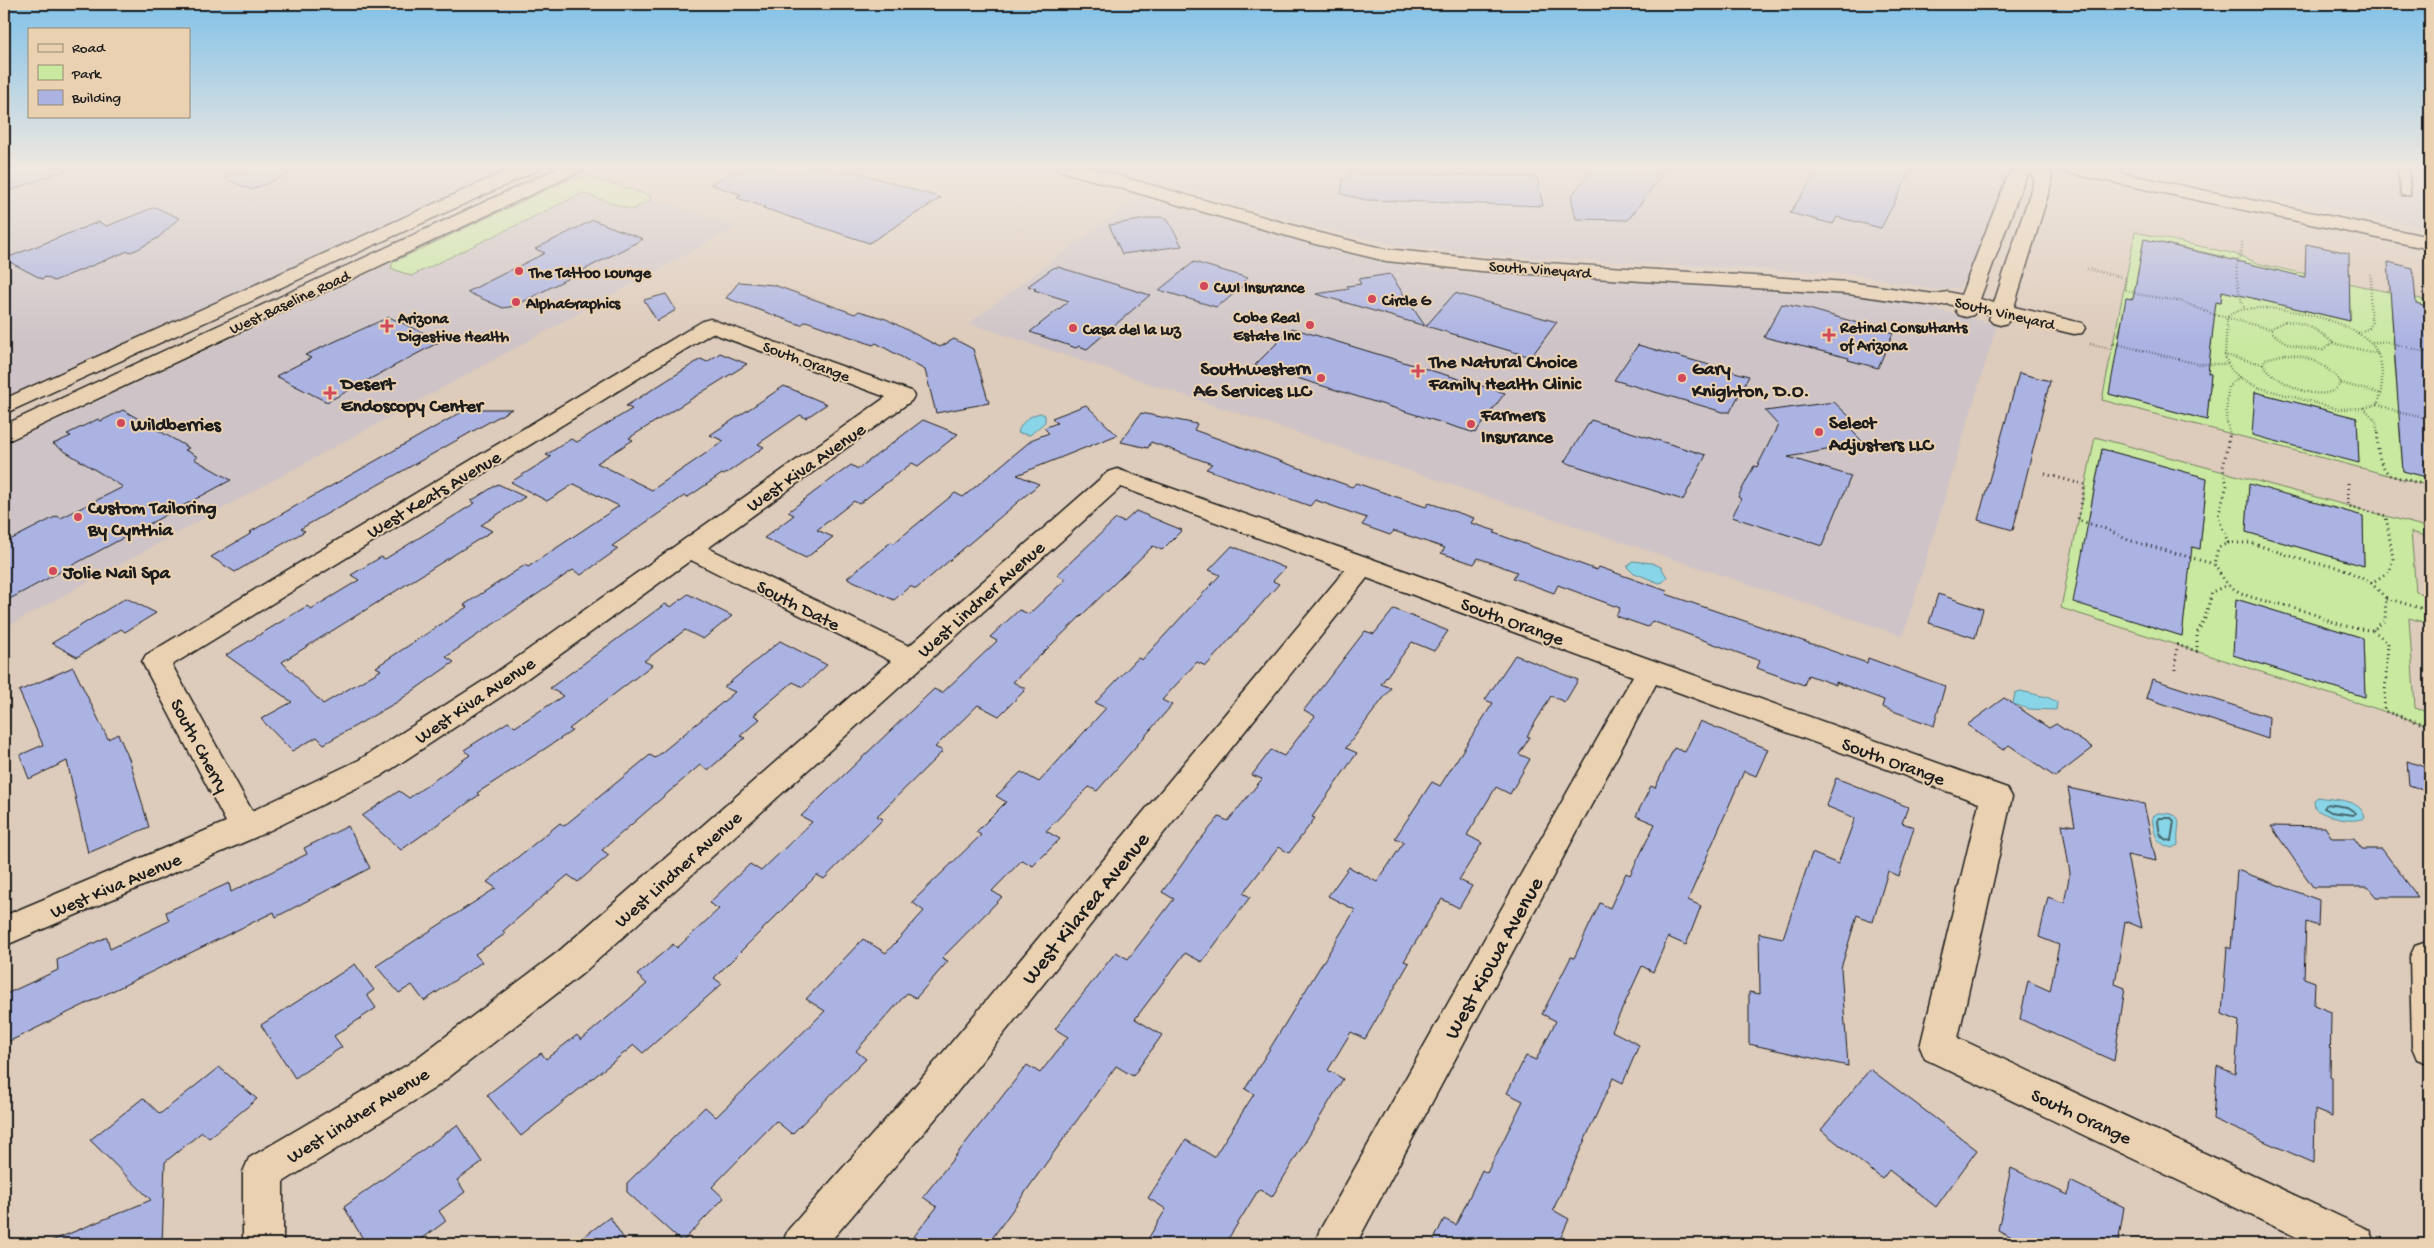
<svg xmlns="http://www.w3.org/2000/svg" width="2434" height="1248" font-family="'Gochi Hand',sans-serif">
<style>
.built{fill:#cec4c7}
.green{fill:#c9e9a1;stroke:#72825e;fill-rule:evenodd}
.water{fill:#88d5e7;stroke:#5d8b96}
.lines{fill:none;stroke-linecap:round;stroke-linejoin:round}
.shore{stroke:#47666d;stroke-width:2}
.building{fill:#abb3e3;stroke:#1c1c1c}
.service-casing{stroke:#1c1c1c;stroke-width:4}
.minor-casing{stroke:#1c1c1c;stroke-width:3}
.primary-casing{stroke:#1c1c1c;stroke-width:3}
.path-far1{stroke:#1c1c1c;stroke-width:2.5;stroke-dasharray:0.5 2.5;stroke-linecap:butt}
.path{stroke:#1c1c1c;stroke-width:3;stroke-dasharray:1 4;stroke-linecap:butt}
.service{fill:#e9d1b1;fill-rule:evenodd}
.minor{fill:#e9d1b1;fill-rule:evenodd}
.primary{fill:#e9d1b1;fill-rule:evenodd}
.poi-dot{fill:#d1495b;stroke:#e9d1b1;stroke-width:2}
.labels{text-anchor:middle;stroke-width:4;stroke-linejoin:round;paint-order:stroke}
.far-street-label{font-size:16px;fill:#1c1c1c;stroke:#e9d1b1}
.far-poi-label{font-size:16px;font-weight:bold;fill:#1c1c1c;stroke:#e9d1b1;text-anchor:start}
.poi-label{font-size:19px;font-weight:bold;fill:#1c1c1c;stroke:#e9d1b1;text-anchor:start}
.street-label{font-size:19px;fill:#1c1c1c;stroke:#e9d1b1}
.near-street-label{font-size:22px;fill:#1c1c1c;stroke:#e9d1b1}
</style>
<rect width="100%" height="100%" fill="#ddcbbb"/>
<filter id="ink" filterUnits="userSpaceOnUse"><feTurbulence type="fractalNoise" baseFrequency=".02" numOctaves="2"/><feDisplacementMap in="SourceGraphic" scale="10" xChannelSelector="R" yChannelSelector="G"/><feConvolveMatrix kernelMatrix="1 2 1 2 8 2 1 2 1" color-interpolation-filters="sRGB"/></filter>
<g filter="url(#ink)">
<path class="built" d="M4 167H513L4 397Z
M1103 167H1995L2002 171 2004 176 1971 271 1959 287 1938 290 1854 274 1486 255 1403 246 1329 230Z
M2148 167H2430V228L2268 195Z
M592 177 736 227 4 628V445L572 178Z
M1138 197 1351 255 1409 267 1458 272 1787 288 1916 304 1997 325 1903 636 969 323Z"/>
<path class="green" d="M592 177 651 196 650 200 632 210 583 193 411 276 391 268 393 262 572 178Z
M2135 232 2235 254 2260 264 2430 301V307L2391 298 2393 336 2430 345V361L2394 353 2398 399 2430 407V430L2399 423 2403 471 2430 478V486L2102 400ZM2144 239 2225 257 2221 303 2136 283ZM2259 268 2349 287 2350 321 2257 299ZM2127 298 2214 319 2209 360 2118 337ZM2118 351 2211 374 2207 420 2109 394ZM2255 392 2357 418 2359 463Z
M2095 437 2430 528V537L2411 532 2416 592 2430 596V624L2409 618 2415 708 2430 713V726L2061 608ZM2102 449 2207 478 2200 549 2089 516ZM2249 485 2363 516 2364 566 2246 532ZM2086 540 2189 571 2182 636 2074 602ZM2236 599 2363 638 2365 697 2233 655Z"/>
<path class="water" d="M1040 413 1045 415V422L1030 435 1018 433C1020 423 1030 415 1040 413Z
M1632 561 1652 563 1661 567 1667 577 1663 582 1659 583 1632 572 1627 567Z
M2020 691 2047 697 2057 702 2056 710 2029 709 2013 704 2015 693Z
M2318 797C2335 801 2360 797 2365 818 2349 824 2329 817 2315 809L2314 800Z
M2157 813C2188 813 2176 822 2178 845L2172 848C2155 843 2155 835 2152 818Z"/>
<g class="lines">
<path class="shore" d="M2327 804 2347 807 2356 813 2353 815 2331 812 2324 808Z
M2160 818H2171L2174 821 2171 841C2159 839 2159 831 2158 820Z"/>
</g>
<path class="building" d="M4 167H66V170L4 193Z
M250 167H304V168L251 190 224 178Z
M743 167H840L941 198 869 243 763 208 765 207 737 198 742 195 710 184Z
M1595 167H1668L1628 220 1576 219 1571 196Z
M1820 167H1913L1881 228 1837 217 1833 224 1790 213Z
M1353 171 1537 177 1543 206 1366 200 1341 194 1343 180Z
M155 207 179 218 158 238 138 249 131 252 128 251 54 281 46 277 42 279 4 259 98 222 107 226Z
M1159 217 1167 218 1182 246 1122 254 1109 225Z
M593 220 643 239 515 306 503 308 467 292 545 253 535 249Z
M2144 239 2305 277 2306 244 2349 253 2350 321 2222 291 2221 303 2216 302 2208 373 2211 374 2207 420 2109 394 2126 298 2133 299Z
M1194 262 1248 278 1243 282 1246 283 1223 303H1221L1216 307 1159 290Z
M2388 262 2413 268 2416 303 2430 307V478L2403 471Z
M1058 267 1150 295 1087 349 1079 346 1076 348 1030 332 1069 301 1034 290 1036 289 1028 286 1053 268Z
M1390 274 1425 326 1316 294 1349 289 1347 286 1361 284 1358 279Z
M739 282 774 285 855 314 859 311 886 319 940 347 954 339 973 349 989 403 936 413 925 370 876 343 873 345 806 321 801 325 726 298Z
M1455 293 1557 322 1531 357 1426 326Z
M666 294 676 310 657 321 644 300Z
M1782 304 1809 309 1893 333 1878 368 1848 360 1849 358 1764 337Z
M389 317 441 341 327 402 276 376 311 358 305 355Z
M1292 328 1505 393 1475 433 1255 365Z
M1638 345 1749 376 1730 412H1723L1614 380Z
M720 353 747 364 629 438 633 440 597 463 652 490 724 441 710 435 784 386 827 404 806 418 800 415 758 444 764 447 724 475 722 474 688 497 684 496 612 546 618 549 581 575 573 570 470 640 446 657 454 662 397 702 324 744 317 737 292 751 261 719 292 702 226 655 307 606 311 609 359 580 351 575 381 557 385 559 475 503 471 501 498 484 525 497 481 525 492 531 282 662 323 704 381 670 376 667 467 607 464 605 525 565 528 567 619 506 574 484 547 501 511 482 551 457 546 455 571 439 577 442 632 409 626 406 701 359 707 362Z
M2019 373 2050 381 2013 530 1978 520Z
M2255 392 2357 418 2359 463 2252 435Z
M1834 402 1852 419 1842 421 1864 443 1788 457 1851 476 1822 546 1732 517 1741 499 1738 497 1754 466 1757 467 1778 425 1765 411Z
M1086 405 1117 435 1017 475 1039 484 916 589 910 586 894 600 847 578 891 542 894 543 955 493 963 497 1033 439 1049 433 1044 428 1057 423 1052 418Z
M467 409H512L300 529 305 531 235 572 211 557 252 533 250 532Z
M123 410 189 448 185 450 198 457 194 459 231 480 4 602V543L57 516 61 518 123 487 53 444 71 436 67 434 98 419 101 421Z
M1141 413 1197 424 1194 430 1352 487 1356 483 1426 507 1429 503 1474 518 1471 523 1496 531 1494 533 1597 570 1599 567 1667 591 1666 594 1867 663 1868 658 1945 686 1934 726 1882 707 1884 700 1836 682V685L1808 675 1804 685 1757 668 1760 661 1652 621 1648 627 1616 616 1620 608 1558 585 1554 593 1513 578 1517 572 1478 558 1474 564 1441 553 1445 548 1394 531 1390 535 1362 525 1367 518 1315 500 1310 506 1206 469 1212 464 1151 442 1148 448 1121 442Z
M923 420 958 434 918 466 912 463 859 504 854 501 817 530 833 537 806 558 764 538 794 515 788 512 821 487 851 465 858 469Z
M1591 420 1706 455 1683 500 1564 462Z
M2102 449 2207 478 2200 549 2192 547 2182 636 2073 602Z
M2249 484 2363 516 2364 566 2246 532Z
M1136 511 1182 530 1162 550 1153 546 1013 682 1026 689 999 716 978 705 935 747 943 751 877 816 883 819 824 879 817 875 714 978 722 984 643 1053 634 1045 521 1136 487 1095 541 1053 546 1059 577 1035 581 1040 647 984 637 975 673 944 677 948 719 909 709 903 750 864 761 871 812 822 801 816 934 689 942 693 997 641 990 637 1019 610 1029 614 1066 579 1057 575 1116 519 1124 522Z
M1232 546 1285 568 1273 581 1279 584 1206 666 1197 662 1162 700 1172 705 1097 791 1089 787 1046 831 1060 839 1033 866 1022 860 992 891 1002 897 942 958 948 961 916 998 907 993 856 1051 866 1059 792 1134 776 1121 712 1187 724 1198 682 1242 627 1192V1183L705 1107 716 1117 825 1011 806 999 863 939 886 953 924 911 912 902 981 835 976 832 1006 802 996 796 1021 772 1039 782 1106 708 1095 703 1138 658 1142 660 1220 575 1209 570Z
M688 594 732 616 703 639 685 630 644 661 652 665 569 729 572 731 477 793 479 795 401 850 362 816 399 791 409 798 470 755 464 750 508 722 515 727 563 696 550 688 665 604 671 607Z
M1938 594 1983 609 1975 638 1929 623Z
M126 598 156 613 125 632 121 629 77 657 52 643Z
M2236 599 2363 638 2365 697 2233 655Z
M1394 609 1448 631 1434 651 1412 642 1381 684 1391 688 1346 748 1357 753 1312 817 1315 818 1289 853 1279 847 1243 893 1250 897 1202 962 1185 953 1135 1019 1162 1035 1133 1076 1116 1066 988 1244H908L937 1207 923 1197 1027 1065 1040 1073 1068 1037 1055 1029 1116 952 1128 959 1174 899 1162 892 1196 845 1219 817 1228 821 1262 779 1252 775 1271 750 1284 756 1315 716 1304 710 1365 631 1374 634Z
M780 641 827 665 803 687 793 682 754 715 760 719 740 736 745 738 708 770 700 765 602 850 609 855 578 882 568 875 503 931 505 934 475 954 482 962 424 1001 412 985 399 993 376 966 496 888 487 882 560 823 564 826 650 755 655 758 735 692 724 687Z
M1515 655 1578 680 1565 702 1551 696 1527 736 1530 737 1519 754 1530 759 1510 794 1496 787 1467 835 1482 843 1459 880 1472 886 1459 908 1442 899 1404 961 1409 963 1365 1039 1351 1032 1328 1070 1343 1079 1272 1197 1259 1189 1225 1244H1145L1166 1209 1148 1198 1186 1140 1214 1157 1254 1094 1245 1089 1355 910 1328 896 1349 867 1377 882 1404 842 1395 838 1432 782 1440 786 1493 703 1485 700Z
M73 667 108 739 118 734 130 761 149 827 88 853 67 761 29 779 20 755 43 745 19 691Z
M2152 679 2269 717 2268 739 2146 698Z
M2004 698 2049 728 2056 724 2093 748 2055 777 2009 745 2003 750 1967 725Z
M1700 721 1768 749 1756 776 1744 771 1688 900 1701 906 1686 945 1668 937 1653 972 1642 966 1612 1031 1639 1045 1623 1083 1613 1078 1553 1210 1569 1219 1558 1244H1432L1444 1219 1456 1225 1482 1170 1487 1173 1523 1101 1507 1093 1526 1056 1536 1060 1556 1021 1542 1014 1571 957 1574 958 1600 903 1610 908 1626 873 1630 875 1655 824 1636 816 1651 786 1655 788 1674 748 1685 752Z
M2407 761 2430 769V792L2409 785Z
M1836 778 1908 807 1902 823 1914 827 1899 876 1888 871 1873 922 1857 915 1841 968 1848 1066 1749 1044V992L1760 994 1759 933 1783 938 1812 853 1838 864 1855 818 1826 806Z
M2068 788 2144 804 2156 861 2127 855 2142 928 2125 921 2115 984 2125 988 2114 1061 2020 1019 2028 981 2050 991 2059 945 2039 937 2048 897 2064 903 2070 873 2062 824 2075 826Z
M348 826 370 868 276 917 274 912 8 1042 4 995 58 970 57 960 107 937 110 949 169 921 166 912 229 883 231 892 307 854 304 848Z
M2271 826 2325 827 2332 838H2354L2362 849H2382L2418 897H2376L2368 887H2313Z
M2237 870 2319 900 2318 926 2306 922 2304 978 2315 982 2314 1005 2331 1012 2330 1077 2332 1078V1117L2315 1110 2314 1163 2213 1119 2217 1066 2235 1074 2239 1021 2222 1014 2227 947 2231 949Z
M355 964 374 990 367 995 376 1008 334 1036 342 1047 295 1078 261 1025Z
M219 1067 257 1099 209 1138 202 1132 165 1162 162 1244H44L151 1200 90 1140 143 1098 160 1114Z
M1870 1069 1977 1150 1936 1207 1889 1170 1882 1179 1821 1130Z
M457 1125 482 1162 457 1180 465 1192 439 1211 446 1221 415 1244H366L344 1207Z
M2011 1168 2068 1195 2070 1181 2124 1207 2118 1244H2025L1998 1230Z
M610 1217 627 1244H574Z"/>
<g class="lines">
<defs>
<path id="service" d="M2398 167H2408L2410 195H2402L2401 193Z"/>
<path id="minor" d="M1058 167H1087L1327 235 1386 249 1481 259 1848 282 1934 294 1948 292 1961 295 2008 175 2017 167H2049L2052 181 2014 307 2082 323 2085 328 2082 333 2074 334 2010 319 2007 323 2000 325 1993 323 1989 319 1991 314 1976 311 1973 315 1966 317 1959 315 1956 311 1957 306 1948 304 1934 306 1848 294 1481 271 1386 261 1315 244 1061 171ZM2032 173 2034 181 1994 303 1980 299 2025 178Z
M710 319 911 391 914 396 911 401 708 548 909 646 1108 472 1117 469 1372 559 2007 788 2012 797 1958 1038 2369 1230 2375 1244H2311L1925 1059 1920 1047 1979 803 1656 684 1356 1244H1314L1320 1230 1633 676 1367 578 942 1111 828 1244H782L788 1230 916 1085 1345 570 1121 487 582 974 435 1088 283 1182V1244H243V1172L249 1158 409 1064 558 952 891 661 691 560 511 690 381 776 256 837 4 946V916L226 822 142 662 146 655 703 321ZM712 333 886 397 491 676 359 760 252 811 172 665Z
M2427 942 2430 943V1064L2417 1059 2412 1047 2410 957 2415 946Z"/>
<path id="primary" d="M515 167H539L536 171 4 414V399Z
M560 167H584L581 171 12 439 4 441V425Z
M2055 167H2091L2430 237V249L2064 172 2058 171Z"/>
</defs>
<use href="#service" class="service-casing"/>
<use href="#minor" class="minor-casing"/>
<use href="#primary" class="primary-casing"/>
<path class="path-far1" d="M2242 242C2242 255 2240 254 2237 265 2235 274 2240 301 2245 309
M2087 269 2126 278 2124 289 2137 294 2183 302 2212 314 2270 329
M2266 308C2294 309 2358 323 2374 347 2385 363 2383 387 2378 404L2364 408 2338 409 2257 387 2239 377 2232 371 2225 358 2227 318C2234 308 2255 308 2266 308Z
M2285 321C2304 322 2319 330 2333 343L2323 350C2302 349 2283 346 2270 329Z
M2358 333 2369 328 2372 322C2367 305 2374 291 2370 273
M2372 342H2387L2430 353
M2333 343 2379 354
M2090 344 2112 349 2113 343 2198 364H2226
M2285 354C2308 356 2327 364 2341 383 2326 408 2275 383 2263 364L2265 359Z
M2224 355 2263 364
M2341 383 2382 394
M2378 404 2401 413 2430 419
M2364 408 2376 421 2378 435
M2230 435 2226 418 2228 387 2239 377"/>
<path class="path" d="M2378 433C2377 451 2378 461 2389 475L2430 486
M2045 474 2085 485 2078 520 2106 529 2128 540 2214 564
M2348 483V506L2386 516 2393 559 2389 572 2371 583
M2228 543 2218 516 2227 485 2223 468 2230 433
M2228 543H2251L2309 562 2342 568 2371 583 2386 598 2385 620 2373 630C2342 629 2327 618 2299 609 2275 601 2251 602 2230 586 2223 581 2219 571 2214 564L2218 548Z
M2386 598 2430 611
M2373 630 2388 643 2384 711 2430 726
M2175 670 2177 645 2197 651V633L2205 618 2212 592 2228 585"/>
<use href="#service" class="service"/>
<use href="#minor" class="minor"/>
<use href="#primary" class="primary"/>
</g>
</g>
<linearGradient id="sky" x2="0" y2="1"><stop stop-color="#81c1e8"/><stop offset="0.49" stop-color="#f0e8e0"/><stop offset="1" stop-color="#f0e8e0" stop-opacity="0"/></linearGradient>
<rect width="2434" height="342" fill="url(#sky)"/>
<g class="poi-dot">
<circle cx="519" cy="271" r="5"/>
<circle cx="1204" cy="286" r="5"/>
<circle cx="1372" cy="299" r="5"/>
<circle cx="516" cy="302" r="5"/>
<circle cx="1310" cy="325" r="5"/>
<path d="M384.5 318.5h5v5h5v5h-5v5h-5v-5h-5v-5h5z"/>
<circle cx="1073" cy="328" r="5"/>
<path d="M1826.5 327.5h5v5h5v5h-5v5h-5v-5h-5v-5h5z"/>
<path d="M1415.5 363.5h5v5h5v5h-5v5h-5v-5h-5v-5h5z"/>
<circle cx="1321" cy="378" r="5"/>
<circle cx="1682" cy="378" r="5"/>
<path d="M327.5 385.5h5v5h5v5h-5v5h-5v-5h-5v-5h5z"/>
<circle cx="121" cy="423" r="5"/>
<circle cx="1471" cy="424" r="5"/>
<circle cx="1819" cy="432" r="5"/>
<circle cx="78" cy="517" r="5"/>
<circle cx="53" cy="571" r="5"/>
</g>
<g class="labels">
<g class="far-street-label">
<text transform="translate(1540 268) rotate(4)" y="6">South Vineyard</text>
<text transform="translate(289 301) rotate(-25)" y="6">West Baseline Road</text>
<text transform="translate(2005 312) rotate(13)" y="6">South Vineyard</text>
<text transform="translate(807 360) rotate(20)" y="6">South Orange</text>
</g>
<g class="far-poi-label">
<text x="529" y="277">The Tattoo Lounge</text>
<text x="1214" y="292">CWI Insurance</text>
<text x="1382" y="305">Circle G</text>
<text x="526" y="308">AlphaGraphics</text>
<text x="1300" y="322" text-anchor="end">Cobe Real<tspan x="1300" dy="18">Estate Inc</tspan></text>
<text x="398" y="323">Arizona<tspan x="398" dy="18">Digestive Health</tspan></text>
<text x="1840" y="332">Retinal Consultants<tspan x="1840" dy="18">of Arizona</tspan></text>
<text x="1083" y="334">Casa del la Luz</text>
</g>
<g class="poi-label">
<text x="1429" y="367">The Natural Choice<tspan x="1429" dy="22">Family Health Clinic</tspan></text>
<text x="1311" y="374" text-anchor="end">Southwestern<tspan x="1311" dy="22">AG Services LLC</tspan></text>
<text x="1692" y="374">Gary<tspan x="1692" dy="22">Knighton, D.O.</tspan></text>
<text x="341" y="389">Desert<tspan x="341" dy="22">Endoscopy Center</tspan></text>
<text x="1481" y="420">Farmers<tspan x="1481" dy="22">Insurance</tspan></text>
<text x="1829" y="428">Select<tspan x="1829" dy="22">Adjusters LLC</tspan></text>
<text x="131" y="430">Wildberries</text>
<text x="88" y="513">Custom Tailoring<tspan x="88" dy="22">By Cynthia</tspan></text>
<text x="63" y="578">Jolie Nail Spa</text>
</g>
<g class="street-label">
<text transform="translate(805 466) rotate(-35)" y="7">West Kiva Avenue</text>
<text transform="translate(433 493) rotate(-31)" y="7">West Keats Avenue</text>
<text transform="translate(980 598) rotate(-42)" y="7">West Lindner Avenue</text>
<text transform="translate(799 604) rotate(27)" y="7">South Date</text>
<text transform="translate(1513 620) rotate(20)" y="7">South Orange</text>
<text transform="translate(474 699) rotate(-34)" y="7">West Kiva Avenue</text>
<text transform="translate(201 745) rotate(62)" y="7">South Cherry</text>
<text transform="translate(1894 760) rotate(20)" y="7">South Orange</text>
<text transform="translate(677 868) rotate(-42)" y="7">West Lindner Avenue</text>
<text transform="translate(115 884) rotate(-23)" y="7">West Kiva Avenue</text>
<text transform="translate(357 1114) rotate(-32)" y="7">West Lindner Avenue</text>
<text transform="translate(2082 1115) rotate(25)" y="7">South Orange</text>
</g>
<g class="near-street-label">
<text transform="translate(1084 907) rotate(-51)" y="8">West Kilarea Avenue</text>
<text transform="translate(1492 957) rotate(-61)" y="8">West Kiowa Avenue</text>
</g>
</g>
<rect width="2434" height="1248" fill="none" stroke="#e9d1b1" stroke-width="20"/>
<rect x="10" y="10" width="2414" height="1228" fill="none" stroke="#1c1c1c" stroke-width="2" filter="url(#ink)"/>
<rect x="28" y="28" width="162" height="90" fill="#e9d1b1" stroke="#978975"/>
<rect x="38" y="44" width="25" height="8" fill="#e9d1b1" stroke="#978975"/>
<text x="72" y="52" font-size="15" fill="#1c1c1c">Road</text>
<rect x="38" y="65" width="25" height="15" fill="#c9e9a1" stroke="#978975"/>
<text x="72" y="78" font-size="15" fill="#1c1c1c">Park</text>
<rect x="38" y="90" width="25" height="15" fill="#abb3e3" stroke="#978975"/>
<text x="72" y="102" font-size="15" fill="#1c1c1c">Building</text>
</svg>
